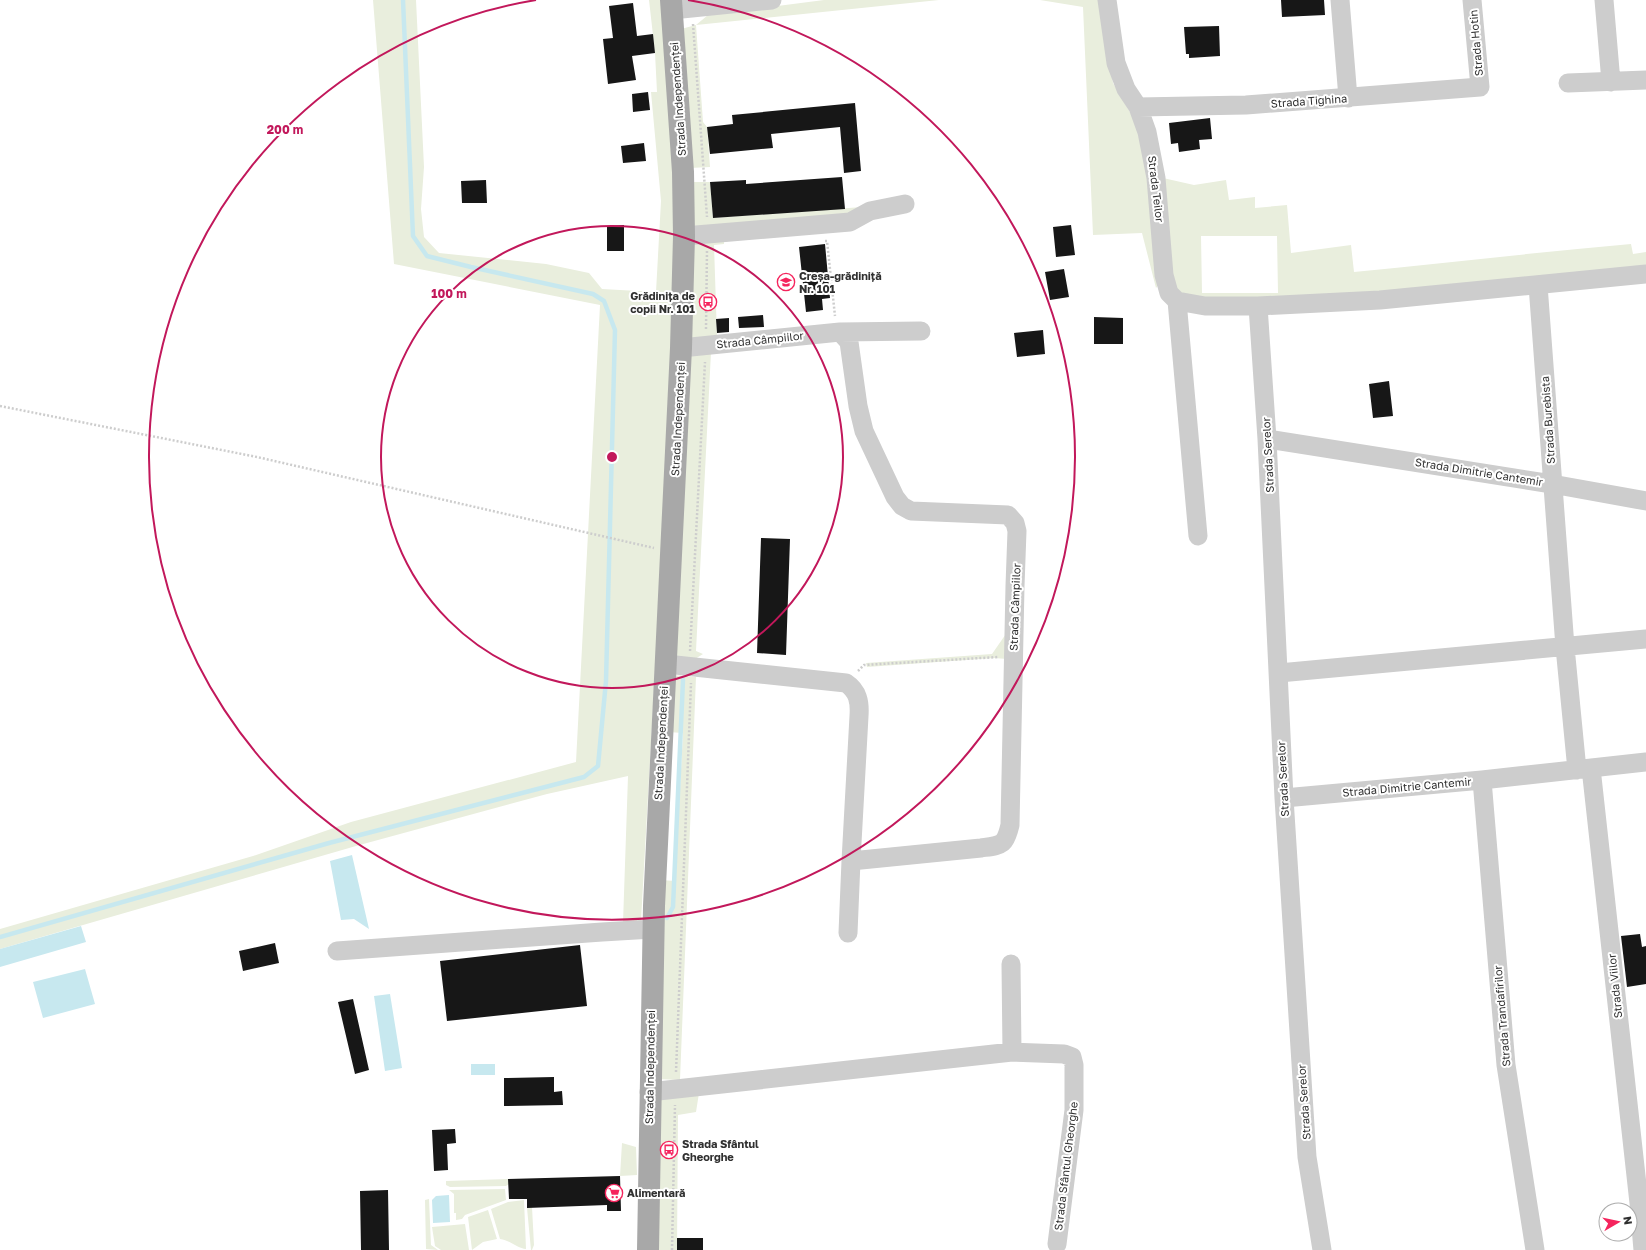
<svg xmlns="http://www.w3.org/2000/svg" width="1646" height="1250" font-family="'Golos Text',sans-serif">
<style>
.green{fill:#e9eedd;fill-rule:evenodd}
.water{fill:#c7e8ef}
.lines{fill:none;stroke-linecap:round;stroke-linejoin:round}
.stream{stroke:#c7e8ef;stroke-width:4.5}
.building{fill:#171717}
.path{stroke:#cdcdcd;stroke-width:2.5;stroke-dasharray:2 2;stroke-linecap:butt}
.minor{stroke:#cdcdcd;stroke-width:19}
.major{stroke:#a8a8a8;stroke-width:22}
.ring{fill:none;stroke:#c2185b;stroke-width:2}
.labels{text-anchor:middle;stroke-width:4;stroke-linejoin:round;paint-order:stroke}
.street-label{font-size:11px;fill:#303030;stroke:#fff}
.poi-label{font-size:11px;font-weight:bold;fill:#303030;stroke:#fff;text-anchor:start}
.centre{fill:#c2185b;stroke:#fff;stroke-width:2}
.ring-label{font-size:12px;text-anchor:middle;font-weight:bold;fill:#c2185b;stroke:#fff;stroke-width:4;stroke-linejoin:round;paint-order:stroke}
</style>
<rect width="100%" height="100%" fill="#fff"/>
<path class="green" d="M373 0H416L424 167 421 209 424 237 439 253 546 264 589 273 602 289 656 292 661 201 651 92H657L655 53 649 0H666L674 111 676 295 641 921 623 923 628 776 547 794 356 846 0 949V929L253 856 351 822 576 762 600 305 394 264Z
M824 0H939L696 25 703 122 707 127 710 167 690 168 681 29 696 25 708 15Z
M1040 0H1101L1113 83 1134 119 1147 167 1159 284 1156 288 1142 233 1093 235 1083 7Z
M1163 178 1194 185 1226 180 1229 200 1255 197V208L1287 205 1291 253 1351 245 1354 272C1447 263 1539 252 1631 244L1633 254 1646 252V266L1394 294 1201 302 1178 293 1171 283ZM1201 236H1277L1278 293H1202Z
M689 182H710L713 218 862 207 850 218 691 233Z
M724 241V244L714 245 717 336 690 340 691 243Z
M711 352 696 651 703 654 695 659 673 657 689 356Z
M1008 631 1007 659 994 658 867 667 866 663 992 654Z
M672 675 696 677 680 1080 657 1079 660 880 675 881 683 733 668 732Z
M699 1093 696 1112 678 1115 677 1250H657L658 1097Z
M622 1143 636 1147 637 1175 620 1176Z
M508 1179 509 1184 506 1186 450 1187 446 1185V1181Z
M505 1189 506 1200 465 1215 462 1219 456 1220V1213H454V1194L449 1190Z
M429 1199 431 1245 438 1250 426 1249 425 1200Z
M524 1200 526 1249C518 1249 510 1240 500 1239L491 1209 508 1202Z
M532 1207 534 1245 532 1250H531L527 1208Z
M488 1210 497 1239 483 1242 472 1250 468 1217Z
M465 1224 469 1250H441L435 1246 432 1227Z"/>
<path class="water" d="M352 855 369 929 354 919 341 920 330 861Z
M81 926 86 942 0 967V949Z
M85 969 95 1004 43 1018 33 982Z
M390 994 402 1068 385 1071 374 996Z
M471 1064H495V1075H471Z
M449 1195 450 1222 433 1223 432 1200 436 1196Z"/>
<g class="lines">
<path class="stream" d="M667 918 673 907 683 680
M0 937 329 843 584 777 598 766 606 681 615 330 604 301 593 294 471 267 427 256 413 236 403 0"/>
</g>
<path class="building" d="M1281 0H1324L1325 15 1282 17Z
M633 3 637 36 653 34 655 53 632 56 636 80 608 84 603 39 613 38 609 6Z
M1219 26 1220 56 1189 58V54H1186L1184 27Z
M648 92 650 110 633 112 632 94Z
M855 103 861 171 844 173 840 127 771 134 773 148 710 154 707 127 733 124 732 115Z
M1210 118 1212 139 1199 140 1200 149 1179 152 1178 143 1171 144 1169 123Z
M644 143 646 161 623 163 621 146Z
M842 177 845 209 713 218 710 182 746 180V184Z
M486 180 487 203H462L461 181Z
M624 225V251H607V226Z
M1071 225 1075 255 1056 257 1053 227Z
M825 244 830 298 822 299 823 310 806 312 799 247Z
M1064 269 1069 297 1050 300 1045 272Z
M763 315 764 327 739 328 738 317Z
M1094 317 1123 318V344H1094Z
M729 318V332L717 333 716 319Z
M1043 330 1045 354 1017 357 1014 333Z
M1389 381 1393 416 1373 418 1369 384Z
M761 538 790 539 786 655 757 653Z
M1640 934 1642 947 1646 946V984L1627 987 1621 936Z
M275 943 279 963 243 971 239 951Z
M580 945 587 1006 447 1021 440 961Z
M353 999 369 1070 355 1074 338 1002Z
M554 1077V1092L562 1091 563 1105 504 1106V1078Z
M455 1129 456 1143 447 1144 448 1170 434 1171 432 1130Z
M620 1176 621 1211H607V1205L527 1208V1199H509L508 1179Z
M388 1190 389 1250H361L360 1191Z
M677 1238H703V1250H677Z"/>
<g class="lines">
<path class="path" d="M693 24 707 217
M825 241H827L835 316
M706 329 707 250
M0 406 257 457 654 548
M690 651 705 362
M858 671 864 665 998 657
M676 1072 691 683
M672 1250 675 1105"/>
<path class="minor" d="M1107 0 1116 63 1126 89 1138 107 1147 132 1156 178 1164 275 1169 293 1177 301 1205 306H1258L1380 300 1646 274
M1340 0 1348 98
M1604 0 1611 82
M672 10 772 0
M1568 83 1646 80
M1138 107 1246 105 1480 87 1472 0
M684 236 850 222 870 211 905 204
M1538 285 1565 647 1577 770
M1177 301 1198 536
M1258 306 1267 439 1284 798 1307 1157 1322 1250
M840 332 921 331
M1267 439 1552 484 1646 501
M666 664 846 683C858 691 860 702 859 716L851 861 981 848C1002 845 1005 846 1010 825L1015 586 1017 531 1015 523 1008 515 911 511 902 506 895 497 864 431 858 406 849 342 840 332 681 348
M1279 673 1646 639
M1591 768 1639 1203 1643 1250
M1482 780 1506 1065 1535 1250
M1284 798 1482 780 1646 762
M848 933 851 861
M337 951 602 932 653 929
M1011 964 1012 1052
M649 1092 1012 1052 1064 1054 1072 1057 1074 1065V1110L1057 1244"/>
<path class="major" d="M648 1250 654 906 681 348 684 236 683 172 671 0"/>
</g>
<g class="ring">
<circle cx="612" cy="457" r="231"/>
<path d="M688 0A463 463 0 1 1 536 0"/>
</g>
<defs>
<symbol id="school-ring" viewBox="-11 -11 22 22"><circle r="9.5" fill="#fff" stroke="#f5245d" stroke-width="1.5"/><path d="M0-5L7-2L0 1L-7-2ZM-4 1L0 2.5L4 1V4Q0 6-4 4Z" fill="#f5245d"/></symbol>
<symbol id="bus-ring" viewBox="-11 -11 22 22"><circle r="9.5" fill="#fff" stroke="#f5245d" stroke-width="1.5"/><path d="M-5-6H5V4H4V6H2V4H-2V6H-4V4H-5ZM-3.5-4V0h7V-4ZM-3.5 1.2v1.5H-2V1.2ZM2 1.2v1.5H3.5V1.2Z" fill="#f5245d"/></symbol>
<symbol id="supermarket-ring" viewBox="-11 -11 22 22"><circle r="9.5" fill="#fff" stroke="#f5245d" stroke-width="1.5"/><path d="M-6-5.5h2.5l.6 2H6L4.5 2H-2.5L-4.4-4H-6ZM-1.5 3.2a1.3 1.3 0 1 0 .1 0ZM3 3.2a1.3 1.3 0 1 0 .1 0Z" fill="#f5245d"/></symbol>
</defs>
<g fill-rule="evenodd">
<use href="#school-ring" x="776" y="272" width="20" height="20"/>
<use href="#bus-ring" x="698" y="292" width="20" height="20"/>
<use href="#bus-ring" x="659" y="1140" width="20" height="20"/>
<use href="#supermarket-ring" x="604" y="1183" width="20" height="20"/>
</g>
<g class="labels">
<g class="street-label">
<text transform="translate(1476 43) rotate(-95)" y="4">Strada Hotin</text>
<text transform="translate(678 99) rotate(-94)" y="4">Strada Independenței</text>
<text transform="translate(1309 101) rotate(-4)" y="4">Strada Tighina</text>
<text transform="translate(1156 189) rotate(83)" y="4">Strada Teilor</text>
<text transform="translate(760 340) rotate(-6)" y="4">Strada Câmpiilor</text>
<text transform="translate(678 419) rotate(-87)" y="4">Strada Independenței</text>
<text transform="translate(1548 420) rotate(-94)" y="4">Strada Burebista</text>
<text transform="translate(1268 455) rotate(-93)" y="4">Strada Serelor</text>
<text transform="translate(1479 472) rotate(9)" y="4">Strada Dimitrie Cantemir</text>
<text transform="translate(1015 607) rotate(-88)" y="4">Strada Câmpiilor</text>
<text transform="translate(661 743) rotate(-87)" y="4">Strada Independenței</text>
<text transform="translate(1283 779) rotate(-93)" y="4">Strada Serelor</text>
<text transform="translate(1407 787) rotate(-5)" y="4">Strada Dimitrie Cantemir</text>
<text transform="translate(1615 986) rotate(-96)" y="4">Strada Viilor</text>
<text transform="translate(1502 1016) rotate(-95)" y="4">Strada Trandafirilor</text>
<text transform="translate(650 1067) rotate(-89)" y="4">Strada Independenței</text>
<text transform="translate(1304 1102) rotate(-94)" y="4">Strada Serelor</text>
<text transform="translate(1066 1166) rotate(-83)" y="4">Strada Sfântul Gheorghe</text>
</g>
<g class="poi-label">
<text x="799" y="280">Creșa-grădiniță<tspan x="799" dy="13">Nr. 101</tspan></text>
<text x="695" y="300" text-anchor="end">Grădinița de<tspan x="695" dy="13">copii Nr. 101</tspan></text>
<text x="682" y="1148">Strada Sfântul<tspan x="682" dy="13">Gheorghe</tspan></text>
<text x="627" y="1197">Alimentară</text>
</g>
</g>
<circle cx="612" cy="457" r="6" class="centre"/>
<g class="ring-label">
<text x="285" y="134">200 m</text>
<text x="449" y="298">100 m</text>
</g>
<g transform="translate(1618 1222) rotate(81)"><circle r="19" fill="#ffffff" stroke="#acacac"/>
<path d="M0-3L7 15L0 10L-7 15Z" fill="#f5245d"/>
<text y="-6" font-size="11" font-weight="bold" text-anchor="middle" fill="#303030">N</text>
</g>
</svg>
